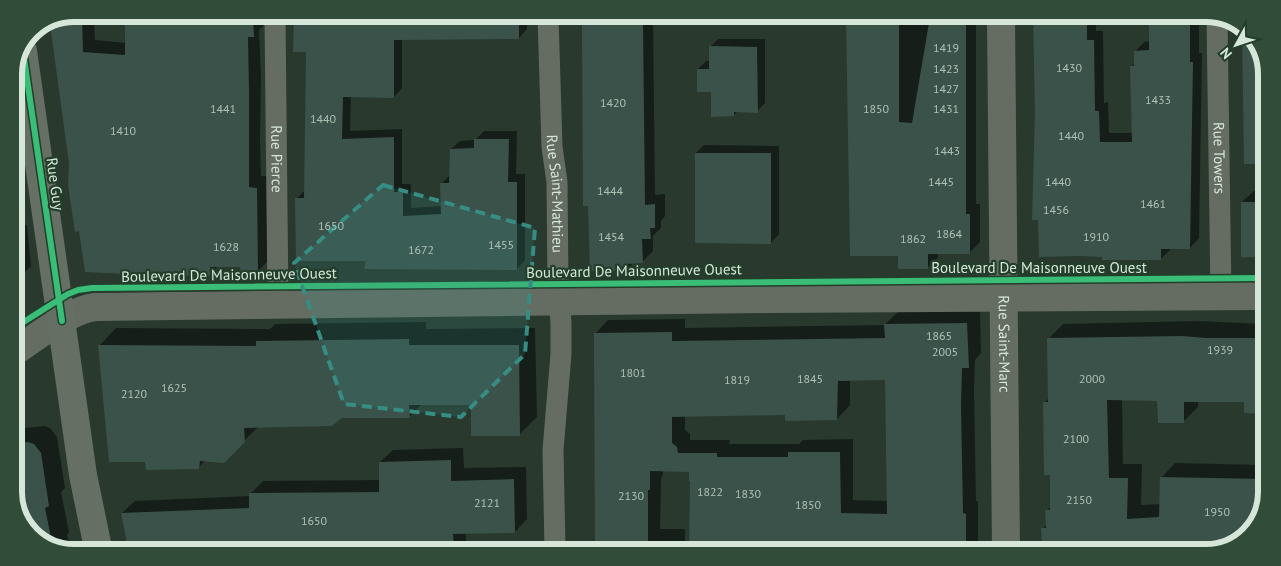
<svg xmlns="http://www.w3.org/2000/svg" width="1281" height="566" font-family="'PT Sans',sans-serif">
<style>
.shadow{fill:#0007;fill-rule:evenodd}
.building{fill:#3b524a;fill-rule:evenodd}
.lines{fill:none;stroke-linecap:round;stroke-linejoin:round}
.minor{stroke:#656d62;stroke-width:21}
.tertiary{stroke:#656d62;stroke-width:28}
.secondary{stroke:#656f63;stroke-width:28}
.cycleway-casing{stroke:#233f2b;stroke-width:9}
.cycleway{stroke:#3abd76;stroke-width:6}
.marked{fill:#378c83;fill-opacity:0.2;stroke:#378c83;stroke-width:4;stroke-dasharray:10 6;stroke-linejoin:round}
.labels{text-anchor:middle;stroke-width:4.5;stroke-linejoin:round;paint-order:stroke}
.number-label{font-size:12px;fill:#afc1b5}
.street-label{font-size:15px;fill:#d6e6d9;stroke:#233f2b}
.rim{fill:none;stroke:#d6e6d9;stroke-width:6}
</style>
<rect width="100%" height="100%" fill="#29392e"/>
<path class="shadow" d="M75 14 266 15 265 24 259 30 261 77 260 139 261 176H268L270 259 258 271 241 266H218L209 275 70 164 51 23ZM94 20H126L127 43 95 40Z
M295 15 527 16V29L519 38 402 39V88L394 97 351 96 350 131 402 129V184H411V208L442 206 441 184 450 175 451 149 460 141 475 140 484 131H517L516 174H525V260L517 269 367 260 296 199 305 190 308 50H295Z
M583 16H653L655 195 665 194V216L661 221V228L653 236V251L642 262H634L627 270 589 204H585Z
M762 17H790L762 18Z
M832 17H976V204H980V242L970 252H938V258L927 268 899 254 848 24H832Z
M1033 18H1096V31H1103L1104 103 1108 102 1109 133H1133L1131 67 1135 63V52L1144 42 1150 41V18H1199V53H1202L1199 238 1190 248H1170V250L1161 259 1036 169 1035 28H1033Z
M1244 29 1255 38 1267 70 1265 256H1242V202L1254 191H1265V163H1245Z
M718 39H765V103L757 111H738L734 115 712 91 698 69 706 61H710V47Z
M704 145 779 146V234L771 243 696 153Z
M14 155H16L19 178 14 182Z
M27 225 31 266 19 278 20 288 14 294V226Z
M980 310 981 353 975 360 974 391 976 501H978V542L969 551H790V547L690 471 663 470V475L661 478 660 529H685V545L680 550H596L595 334 608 320 685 319V328L884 325 898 312ZM850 379H887L888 501 853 500V439L803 440 799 444H729L730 440H690V434L685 430V416L786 414 837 419 850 405Z
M1198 321 1264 324V413L1245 401H1198V407L1183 422 1159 400 1122 399 1123 464H1142L1141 505 1161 504V478L1175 463 1263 465V515L1240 542 1237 543 1158 542 1148 552H1046L1043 529 1047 524V511L1052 505V474L1045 402 1049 398 1048 339 1063 324Z
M426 322V329L535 328 537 417 519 435 472 404H422L409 417H341L258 427 223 462 206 460 198 468 146 461 99 346 116 328 270 329 275 324Z
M45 426 50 428 57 437 65 488 61 492 69 532 67 535 71 548H51L24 525 14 496V429Z
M463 448 464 468 526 467 527 519 515 532H466V544L461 549 129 548 122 513 135 501 250 496V494L263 481 380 480V462L393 450Z"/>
<path class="building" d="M75 14H82L83 52 125 55V14H253L254 37H248L249 90V187L257 188 258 272H241L240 267H210V276L149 275 85 272 79 231 75 232 68 185 69 164 50 24Z
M294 15 519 16V39L394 40V98L343 97 342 139 394 137V192H403V216L441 214 440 183H449L450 149 474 148V139H509L508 182H517V270L364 269 366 261H296L295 198H304L306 52H293Z
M846 17H899V122L912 123 930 17H966V214H970V254H928V269H898V256H850Z
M1033 18H1087V40H1094L1095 111H1099L1100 142H1132L1130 66H1134V51L1149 50V18H1190V62H1193L1190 249H1161V260H1102V257L1080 256 1039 257 1038 220H1032L1035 112Z
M643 23 645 205 655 204V228H650L651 239H642L643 263 627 264V271H590L588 206H583L582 24Z
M1242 28 1255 38 1267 70 1266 164H1244Z
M709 46 757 47 758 113 734 112V116L711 117V92H697V69H709Z
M695 153H771V244L695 243Z
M1241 202H1266L1265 257H1241Z
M967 323 969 368H962L961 405 963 513 966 514V551H789V549L689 548 690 481H689V472L650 471V490H648V550H595L594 333 672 332V341L885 338 884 324ZM885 380 887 514 841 513 840 452H788V457H717V453H678L677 447 672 443V417L785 415V421L837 420 838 381Z
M1182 336 1206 338H1264V414L1244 413V402H1184V423H1158L1157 401 1107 400 1109 478H1128L1127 519 1159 517 1160 477 1263 479 1262 515 1240 542 1233 544 1143 543 1144 552H1045V545H1042L1041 528H1046L1045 510H1050V475H1044L1043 402H1048L1047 338Z
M409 339V345H519L520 436H471V405H409L410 418H342L332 426 244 428 245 442 224 463 200 461 199 469 146 470 145 462H109L98 345 256 346V341Z
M28 442 34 444 41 453 49 506 45 508 53 548 24 525 14 496V443Z
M451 460V481L514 479 515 533 453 534 454 549 128 548 121 513 249 508V493L379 492V462Z"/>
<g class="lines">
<g class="minor">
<path id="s1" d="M275 15 278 304"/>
<path id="s2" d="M548 16 552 147 557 182 558 284 561 323V354L553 450 555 550"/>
<path id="s3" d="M1217 18 1221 296"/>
</g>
<g class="tertiary">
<path id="s4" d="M1001 18 1006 551"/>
<path d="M14 352C36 338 69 310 95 307L771 299 1265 296"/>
</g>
<path class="secondary" d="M23 51 83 475 98 548"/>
<defs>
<path id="cycleway" d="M23 51 62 321
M14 328 68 294 78 290 92 288 1265 278"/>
</defs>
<use href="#cycleway" class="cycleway-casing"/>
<use href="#cycleway" class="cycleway"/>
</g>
<path class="marked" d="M383 185 535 228 525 354 461 417 344 404 294 263Z"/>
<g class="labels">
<g class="number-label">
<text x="946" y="52">1419</text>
<text x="1069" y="72">1430</text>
<text x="946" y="73">1423</text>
<text x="946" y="93">1427</text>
<text x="1158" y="104">1433</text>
<text x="613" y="107">1420</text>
<text x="223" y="113">1441</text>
<text x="876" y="113">1850</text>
<text x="946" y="113">1431</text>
<text x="323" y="123">1440</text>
<text x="123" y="135">1410</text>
<text x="1071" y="140">1440</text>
<text x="947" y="155">1443</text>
<text x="941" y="186">1445</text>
<text x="1058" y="186">1440</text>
<text x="610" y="195">1444</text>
<text x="1153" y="208">1461</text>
<text x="1056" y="214">1456</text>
<text x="331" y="230">1650</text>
<text x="949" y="238">1864</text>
<text x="611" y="241">1454</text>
<text x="1096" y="241">1910</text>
<text x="913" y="243">1862</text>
<text x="501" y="249">1455</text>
<text x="226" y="251">1628</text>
<text x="421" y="254">1672</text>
<text x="939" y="340">1865</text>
<text x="1220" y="354">1939</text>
<text x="945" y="356">2005</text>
<text x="633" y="377">1801</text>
<text x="810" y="383">1845</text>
<text x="1092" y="383">2000</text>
<text x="737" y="384">1819</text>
<text x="174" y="392">1625</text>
<text x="134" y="398">2120</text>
<text x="1076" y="443">2100</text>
<text x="710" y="496">1822</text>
<text x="748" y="498">1830</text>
<text x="631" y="500">2130</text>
<text x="1079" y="504">2150</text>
<text x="487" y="507">2121</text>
<text x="808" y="509">1850</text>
<text x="1217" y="516">1950</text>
<text x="314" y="525">1650</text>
</g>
<g class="street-label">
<text dy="5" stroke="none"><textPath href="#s3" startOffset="140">Rue Towers</textPath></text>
<text dy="5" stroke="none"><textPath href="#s1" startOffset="144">Rue Pierce</textPath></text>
<text transform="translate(55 184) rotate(82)" y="5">Rue Guy</text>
<text dy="5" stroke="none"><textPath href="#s2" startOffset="178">Rue Saint-Mathieu</textPath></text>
<text x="1039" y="273">Boulevard De Maisonneuve Ouest</text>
<text transform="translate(634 271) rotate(-1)" y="5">Boulevard De Maisonneuve Ouest</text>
<text transform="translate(229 275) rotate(-1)" y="5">Boulevard De Maisonneuve Ouest</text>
<text dy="5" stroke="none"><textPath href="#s4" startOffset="326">Rue Saint-Marc</textPath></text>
</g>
</g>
<path d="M0 0H1281V566H0ZM74 22H1206A52 52 0 0 1 1258 74V492A52 52 0 0 1 1206 544H74A52 52 0 0 1 22 492V74A52 52 0 0 1 74 22Z" fill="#314c39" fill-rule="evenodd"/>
<path class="rim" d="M74 22H1206A52 52 0 0 1 1258 74V492A52 52 0 0 1 1206 544H74A52 52 0 0 1 22 492V74A52 52 0 0 1 74 22Z"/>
<g transform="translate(1236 45) rotate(230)" stroke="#233f2b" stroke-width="4" paint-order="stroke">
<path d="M0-4L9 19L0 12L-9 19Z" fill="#d6e6d9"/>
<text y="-8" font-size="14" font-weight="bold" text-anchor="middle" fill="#d6e6d9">N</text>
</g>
</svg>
